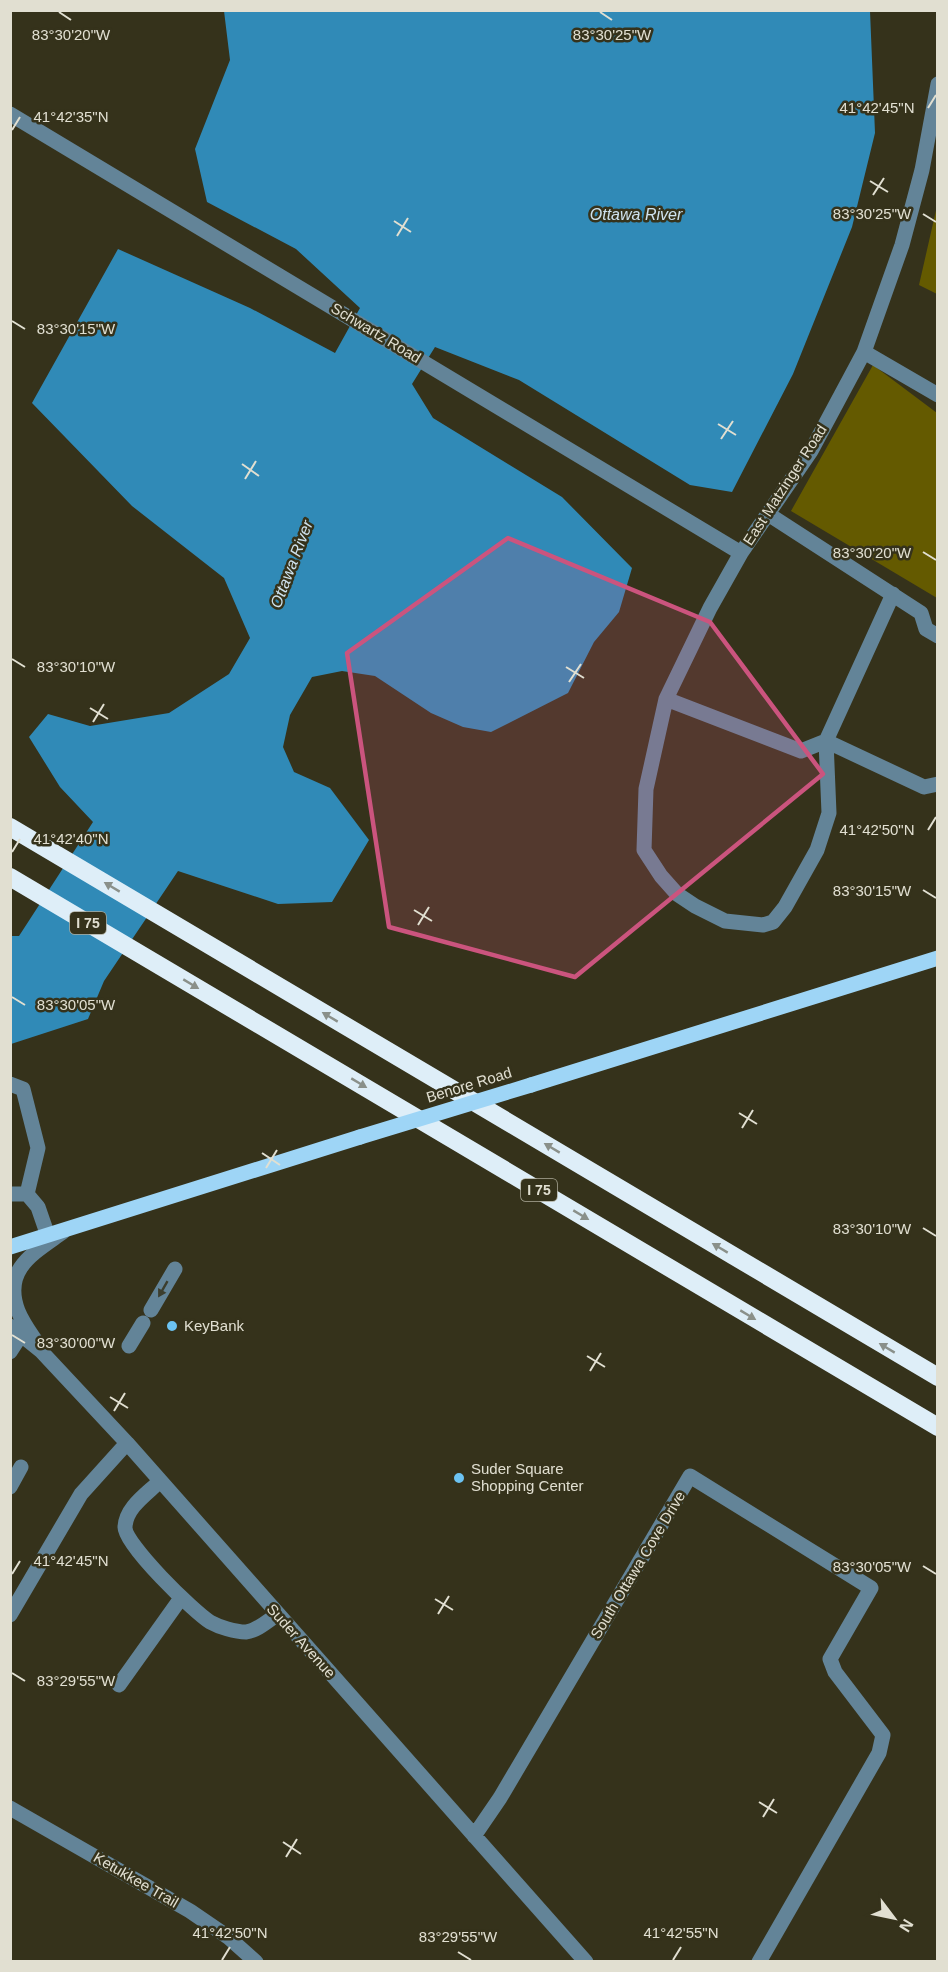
<svg xmlns="http://www.w3.org/2000/svg" width="948" height="1972" font-family="Helvetica,sans-serif">
<style>
.green{fill:#645a00}
.water{fill:#308ab7}
.lines{fill:none;stroke-linecap:round;stroke-linejoin:round}
.minor{stroke:#638498;stroke-width:15}
.major{stroke:#9ed5f6;stroke-width:15}
.highway{stroke:#deeef8;stroke-width:18}
.major-bridge{stroke:#9ed5f6;stroke-width:15}
.oneway{fill:#8a908a}
.oneway2{fill:#3c3e2e}
.marked{fill:#cb547e;fill-opacity:0.2;stroke:#cb547e;stroke-width:4.5;stroke-linejoin:round}
.ticks{fill:none;stroke:#e1dfd1;stroke-width:2}
.poi-dot{fill:#6cc3f2;stroke:#35321b;stroke-width:2}
.labels{text-anchor:middle;stroke-width:5;stroke-linejoin:round;paint-order:stroke}
.shield{fill:#35321b;stroke:#adab9a;stroke-width:1.5}
.shield-label{font-size:14px;font-weight:bold;fill:#e1dfd1}
.street-label{font-size:15px;fill:#e1dfd1;stroke:#35321b}
.poi-label{font-size:15px;fill:#e1dfd1;stroke:#35321b;text-anchor:start}
.water-label{font-size:16px;font-style:italic;fill:#cfe3ef;stroke:#35321b}
.ticks-label{font-size:15px;text-anchor:middle;fill:#e1dfd1;stroke:#35321b;stroke-width:5;stroke-linejoin:round;paint-order:stroke}
</style>
<rect width="100%" height="100%" fill="#35321b"/>
<path class="green" d="M937 206V294L919 285Z
M873 365 937 413V598L791 511Z"/>
<path class="water" d="M224 11H870L875 133 852 227 793 374 732 492 690 485 519 380 435 347 412 384 433 418 562 497 632 568 619 612 594 642 568 693 491 732 463 727 431 713 375 676 342 671 312 677 290 715 283 747 294 772 330 788 369 840 332 902 278 904 178 871 104 981 88 1019 11 1044V936H19L93 822 60 787 29 737 48 714 90 726 169 713 229 674 250 638 224 578 132 506 32 403 118 249 250 308 335 353 360 308 296 249 207 202 195 149 230 60Z"/>
<g class="lines">
<path class="minor" d="M10 114 741 553
M864 352 938 395
M768 514 921 613 926 629 938 636
M893 594 826 741 829 813 817 850 785 907 773 922 763 925 725 921 695 906 677 894 661 876 644 850 646 789 666 699 710 608 741 553 811 451 864 352 902 245 922 170 938 84
M666 699 801 751 826 741 924 787 938 784
M10 1084 23 1089 38 1148 27 1194
M10 1194H27L38 1207 48 1236
M151 1310 175 1269
M10 1326 41 1351 127 1443 586 1962
M35 1340C29 1331 22 1321 18 1311 2 1269 34 1253 63 1232
M129 1346 143 1323
M10 1352 21 1335
M160 1481C147 1494 126 1507 125 1527 124 1544 194 1612 210 1622 219 1627 235 1632 246 1632 257 1631 269 1620 278 1614
M10 1487 21 1467
M10 1615 81 1494 127 1443
M119 1685 181 1598
M10 1808 190 1911 228 1937 256 1962
M474 1836 500 1798 690 1476 871 1588 830 1659 835 1672 883 1735 879 1753 759 1962"/>
<path class="major" d="M531 1085 938 958
M10 1247 360 1137"/>
<path class="highway" d="M10 827 938 1377
M10 877 938 1427"/>
<path class="major-bridge" d="M360 1137 531 1085"/>
</g>
<defs><path id="oneway-solid" d="M-6-.8H1V-3.2L6.5 0L1 3.2V.8H-6Z" transform="scale(1.5)"/></defs>
<g class="oneway">
<use href="#oneway-solid" transform="translate(112 887) rotate(-149)"/>
<use href="#oneway-solid" transform="translate(191 984) rotate(31)"/>
<use href="#oneway-solid" transform="translate(330 1017) rotate(-149)"/>
<use href="#oneway-solid" transform="translate(359 1083) rotate(31)"/>
<use href="#oneway-solid" transform="translate(552 1148) rotate(-149)"/>
<use href="#oneway-solid" transform="translate(581 1215) rotate(31)"/>
<use href="#oneway-solid" transform="translate(720 1248) rotate(-149)"/>
<use href="#oneway-solid" transform="translate(748 1315) rotate(31)"/>
<use href="#oneway-solid" transform="translate(887 1348) rotate(-149)"/>
</g>
<use class="oneway2" href="#oneway-solid" transform="translate(163 1289) rotate(120)"/>
<path class="marked" d="M508 538 710 622 823 774 575 977 389 927 347 653Z"/>
<path class="ticks" d="M59 12 71 20M600 12 612 20M928 108 936 95M12 130 20 117M870 181 888 192M873 195 884 178M923 214 936 222M394 221 411 232M397 236 408 218M12 321 25 329M718 424 736 435M721 439 733 421M242 464 259 476M245 479 256 461M923 552 936 560M12 659 25 667M566 667 584 678M569 682 581 664M90 708 108 719M93 722 104 704M928 830 936 817M12 852 20 839M923 890 936 898M414 910 432 921M418 925 429 907M12 997 25 1005M739 1113 757 1124M742 1128 753 1110M262 1153 280 1165M266 1168 277 1150M923 1228 936 1236M12 1335 25 1343M587 1356 605 1367M590 1371 601 1353M110 1397 128 1408M114 1411 125 1393M923 1566 936 1574M12 1574 20 1561M435 1599 453 1610M438 1614 449 1596M12 1673 25 1681M759 1802 777 1813M763 1817 774 1799M283 1842 301 1854M286 1857 297 1839M458 1952 471 1960M222 1960 230 1947M673 1960 681 1947"/>
<g class="poi-dot">
<circle cx="172" cy="1326" r="6"/>
<circle cx="459" cy="1478" r="6"/>
</g>
<g class="labels">
<g class="shield">
<rect x="70" y="912" width="36" height="22" rx="4.5"/>
<rect x="521" y="1179" width="36" height="22" rx="4.5"/>
</g>
<g class="shield-label">
<text x="88" y="928">I 75</text>
<text x="539" y="1195">I 75</text>
</g>
<g class="street-label">
<text transform="translate(376 333) rotate(31)" y="5">Schwartz Road</text>
<text transform="translate(785 485) rotate(-57)" y="5">East Matzinger Road</text>
<text transform="translate(469 1085) rotate(-17)" y="5">Benore Road</text>
<text transform="translate(638 1565) rotate(-59)" y="5">South Ottawa Cove Drive</text>
<text transform="translate(301 1641) rotate(48)" y="5">Suder Avenue</text>
<text transform="translate(136 1880) rotate(30)" y="5">Ketukkee Trail</text>
</g>
<g class="poi-label">
<text x="184" y="1331">KeyBank</text>
<text x="471" y="1474">Suder Square<tspan x="471" dy="17">Shopping Center</tspan></text>
</g>
<g class="water-label">
<text x="636" y="220">Ottawa River</text>
<text transform="translate(291 564) rotate(-69)" y="6">Ottawa River</text>
</g>
</g>
<g class="ticks-label">
<text x="71" y="40">83°30'20"W</text>
<text x="612" y="40">83°30'25"W</text>
<text x="877" y="113">41°42'45"N</text>
<text x="71" y="122">41°42'35"N</text>
<text x="872" y="219">83°30'25"W</text>
<text x="76" y="334">83°30'15"W</text>
<text x="872" y="558">83°30'20"W</text>
<text x="76" y="672">83°30'10"W</text>
<text x="877" y="835">41°42'50"N</text>
<text x="71" y="844">41°42'40"N</text>
<text x="872" y="896">83°30'15"W</text>
<text x="76" y="1010">83°30'05"W</text>
<text x="872" y="1234">83°30'10"W</text>
<text x="76" y="1348">83°30'00"W</text>
<text x="71" y="1566">41°42'45"N</text>
<text x="872" y="1572">83°30'05"W</text>
<text x="76" y="1686">83°29'55"W</text>
<text x="230" y="1938">41°42'50"N</text>
<text x="681" y="1938">41°42'55"N</text>
<text x="458" y="1942">83°29'55"W</text>
</g>
<rect width="948" height="1972" fill="none" stroke="#e1dfd1" stroke-width="24"/>
<g transform="translate(894 1918) rotate(122)" stroke="#35321b" stroke-width="4.5" paint-order="stroke">
<path d="M0-4.5L10 22L0 15L-10 22Z" fill="#e1dfd1"/>
<text y="-9" font-size="16" font-weight="bold" text-anchor="middle" fill="#e1dfd1">N</text>
</g>
</svg>
